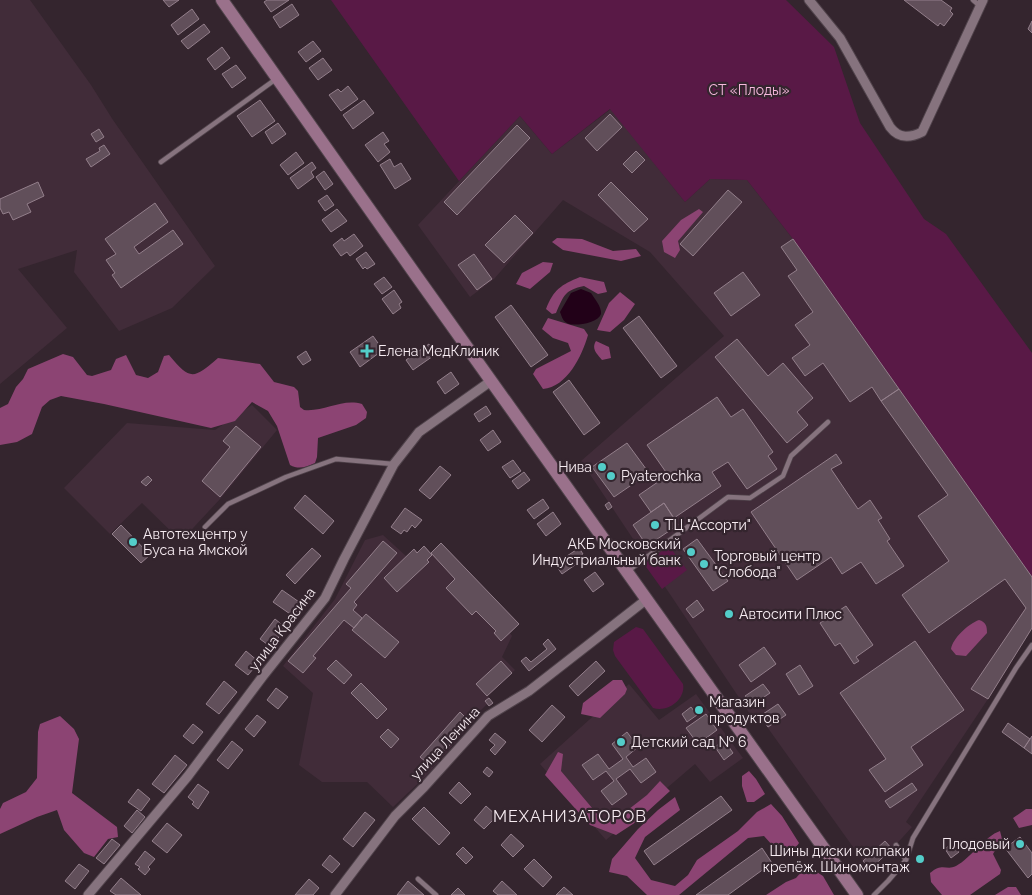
<svg xmlns="http://www.w3.org/2000/svg" width="1032" height="895" font-family="Raleway,sans-serif">
<style>
.built{fill:#412c39}
.green{fill:#591946}
.forest{fill:#8c4473}
.water{fill:#220118}
.building{fill:#614f5a;stroke:#937f8b}
.lines{fill:none;stroke-linecap:round;stroke-linejoin:round}
.service-casing{stroke:#50434b;stroke-width:6}
.minor-casing{stroke:#50434b;stroke-width:11}
.secondary-casing{stroke:#50434b;stroke-width:14}
.service{stroke:#86737e;stroke-width:4.5}
.minor{stroke:#86737e;stroke-width:9}
.secondary{stroke:#9a718b;stroke-width:12}
.poi-dot{fill:#53cdc9;stroke:#34252e;stroke-width:2}
.labels{text-anchor:middle;stroke-width:4.5;stroke-linejoin:round;paint-order:stroke}
.park-label{font-size:14px;fill:#f7b9de;stroke:#34252e}
.poi-label{font-size:14px;fill:#f7ecf2;stroke:#34252e;text-anchor:start}
.street-label{font-size:14px;fill:#f7ecf2;stroke:#34252e}
.quarter-label{font-size:16px;letter-spacing:1px;fill:#f7ecf2;stroke:#34252e}
</style>
<rect width="100%" height="100%" fill="#34252e"/>
<path class="built" d="M0 0H30L91 85 113 120 215 266 172 308 119 331 74 272 77 250 18 269 67 328 0 384Z
M611 109 685 202 710 179 747 180 793 239 1032 577V628L988 699 906 822 912 827 892 849 870 869 863 861 760 717 754 720 581 461 724 336 650 252 563 200 494 279 470 297 418 225 520 116 552 154Z
M252 405 277 430 221 498 181 541 142 503 110 534 64 488 127 423 215 430Z
M383 535 406 556 414 549 418 552 424 546 431 553 441 543 519 624 510 633 512 636 502 657 515 670 488 696 493 703 489 706 487 704 481 710 473 723 426 776 393 807 367 782H322L299 765 313 693 283 666 335 599 365 540Z
M629 684 659 720 696 694 743 758 710 782 695 764 606 840 540 764Z"/>
<path class="green" d="M331 0H786L834 47 860 123 924 219 946 234 1032 353V577L793 239 747 180 710 179 685 202 610 109 552 154 520 116 459 181Z
M669 546 687 570 662 589 644 564Z
M636 627 643 629 683 684C686 699 668 713 653 708L615 656 613 650 614 642Z"/>
<path class="forest" d="M699 209 703 212 678 241 680 250 675 258 664 252 662 241 681 220Z
M557 238 582 239 613 251 636 249 641 256 621 261 563 250 552 242Z
M543 262 553 263 550 272 530 289 516 284 522 273Z
M580 277 604 282 607 292 598 294 584 286C565 290 564 295 556 313L552 314 546 309C554 289 561 285 580 277Z
M620 292 635 304 624 320 610 332 597 330 609 303Z
M548 318 584 329 588 335C582 356 567 387 543 389L533 374 536 369 571 351 568 343 553 338 542 329Z
M596 341 609 347 611 358 602 360C597 354 591 349 596 341Z
M63 354 73 357 87 375 92 376 111 370 116 359 126 355 136 375 148 378 158 372 164 356 169 355C190 380 193 380 218 358L260 364 274 382 294 387 298 391 300 407 304 410C325 412 342 398 362 404L367 412 366 418 356 425 318 438 317 457 315 463C306 467 299 470 290 465L277 426 268 411 252 402 235 421 211 428 104 404 61 396 50 400 42 407 32 434 17 442 0 445V408L8 404 16 387 23 379 28 369Z
M979 620C986 622 987 626 987 633L966 656 956 655 951 649C953 638 968 624 979 620Z
M613 680H622L627 689 625 694 600 718 581 714 583 703Z
M60 716 74 729 79 739 72 793 117 827 118 837 108 839 94 857 84 853 64 830 57 810 37 817 0 834V809L3 803 26 792 37 778 38 732 40 724Z
M558 752 563 754 561 771 603 821 615 820 647 795 660 781 670 791 636 822 616 835 590 825 545 775Z
M749 771 756 779 765 794 754 802H747L742 786V776Z
M675 797 680 810 645 837 635 858 651 880 675 886 688 875 697 860 738 831 757 812 771 804 782 816 799 843 789 857 773 846 764 836 748 838 679 895H647L627 876 609 872 612 859 638 829 658 810Z
M1026 809H1032V825L1019 828 1013 818Z
M1000 831 1002 839 993 854 1001 870 1000 874 970 895H942L931 882 930 873C943 862 946 871 956 866 971 858 985 836 1000 831Z
M809 867 823 876 834 895H766L786 882 796 878 803 870Z
M1008 887H1016L1021 895H995Z"/>
<path class="water" d="M581 289 591 293C594 298 602 307 601 314 598 323 577 326 569 324 563 322 562 317 560 312L571 293Z"/>
<path class="building" d="M163 0H179L169 7Z
M267 0H289L271 12 264 2Z
M904 0H941L952 8 950 11 953 14 944 26 940 23 938 26Z
M292 4 299 15 280 28 273 17Z
M192 9 199 19 178 35 171 25Z
M1032 21V33L1028 29Z
M204 24 210 32 188 49 181 41Z
M313 41 321 51 306 62 298 52Z
M222 47 230 58 215 70 207 59Z
M323 58 332 70 318 80 309 68Z
M236 65 246 78 232 88 222 74Z
M348 86 358 99 341 111 329 95 338 89 341 92Z
M260 100 275 121 252 137 237 116Z
M364 100 374 113 353 129 343 115Z
M610 114 622 127 597 151 585 138Z
M278 123 286 134 272 144 265 132Z
M517 125 530 138 457 215 444 202Z
M99 129 104 137 96 142 91 134Z
M383 132 389 141 384 144 390 152 378 162 365 145Z
M104 145 110 154 91 167 86 159 100 151 99 148Z
M636 151 645 160 632 173 623 164Z
M296 152 304 163 288 175 280 165Z
M390 159 394 167 401 163 411 179 395 189 380 165Z
M312 162 316 168 311 172 314 177 298 189 290 178Z
M324 171 333 184 325 190 316 177Z
M38 182 44 196 27 204 31 212 13 220 9 212 3 214 0 208V199Z
M611 182 648 219 634 232 598 195Z
M728 190 742 202 693 256 680 244Z
M327 195 334 205 325 211 318 201Z
M155 203 168 222 134 247 139 254 173 230 183 244 121 288 112 275 115 273 106 260 116 254 105 239Z
M337 209 347 221 331 232 322 220Z
M515 215 533 233 504 263 485 245Z
M354 234 363 246 350 256 347 252 341 256 333 245 342 238 344 241Z
M793 239 899 389 881 401 872 387 850 402 823 363 805 376 792 358 810 345 795 325 813 312 788 276 797 270 781 247Z
M366 252 375 264 367 269 365 267 363 269 356 259Z
M474 254 492 279 477 290 458 265Z
M743 272 760 295 731 316 714 293Z
M384 277 392 287 382 294 374 284Z
M394 290 402 302 399 304 401 308 393 314 382 299Z
M511 305 548 355 531 367 495 317Z
M639 316 677 366 661 378 623 328Z
M373 336 383 350 360 367 350 352Z
M737 339 768 376 783 363 813 398 797 412 808 425 787 443 715 357Z
M429 344 436 354 413 370 406 360Z
M306 351 311 360 303 365 297 357Z
M451 372 459 384 445 394 437 382Z
M569 380 600 423 584 435 553 392Z
M899 389 1032 577V628L988 699 971 689 1026 608 1005 579 929 633 902 595 949 561 918 516 948 495 881 401Z
M717 397 731 417 743 409 773 452 768 456 777 469 747 489 728 462 712 472 721 486 674 518 664 503 651 512 639 495 668 475 647 445Z
M486 406 491 414 479 422 474 414Z
M236 426 261 447 220 497 202 481 230 447 223 441Z
M493 430 501 442 488 451 480 440Z
M627 443 649 473 614 497 592 467Z
M836 454 842 463 831 469 858 509 870 500 882 518 878 520 890 539 887 541 904 566 876 584 861 562 842 574 831 557 797 580 751 512Z
M513 460 521 471 510 478 502 467Z
M440 466 451 475 430 499 419 490Z
M524 472 530 480 518 489 512 481Z
M148 476 152 480 146 486 141 482Z
M305 495 334 521 323 534 294 508Z
M543 499 549 508 534 519 527 510Z
M609 502 612 507 608 510 605 505Z
M664 503 678 525 647 546 633 525Z
M405 508 422 520 415 528 412 525 407 532 404 530 401 534 391 527Z
M553 512 561 524 546 536 537 524Z
M121 525 150 555 141 563 112 534Z
M697 539 728 581 713 591 683 549Z
M383 541 397 553 354 602 357 605 353 610 362 618 354 628 344 620 313 656 316 658 303 673 288 661 351 588 346 584Z
M441 543 519 624 501 641 494 633 496 631 476 611 472 615 446 588 455 579 431 553Z
M424 546 432 555 427 560 429 562 397 592 384 578 414 549 417 553Z
M312 548 321 556 295 584 286 575Z
M579 548 583 554 573 561 575 565 562 574 555 564Z
M595 572 604 584 593 592 584 580Z
M282 590 302 604 293 616 273 602Z
M697 600 704 610 693 618 686 609Z
M846 606 873 645 856 657 859 661 854 664 840 643 835 646 820 623Z
M366 614 399 642 385 658 352 630Z
M275 619 286 628 271 647 260 639Z
M548 639 556 649 529 671 521 661 526 657 531 662 547 649 543 644Z
M915 641 964 710 911 747 923 765 885 792 869 770 886 759 840 693Z
M764 647 776 664 751 682 739 665Z
M246 651 259 662 248 675 235 665Z
M336 660 352 675 344 684 327 669Z
M501 661 512 673 487 696 476 684Z
M596 661 605 671 578 696 569 686Z
M800 665 813 686 799 695 786 674Z
M224 681 237 692 219 714 206 704Z
M361 683 387 709 377 719 351 693Z
M763 684 770 693 752 705 745 696Z
M276 688 288 697 278 709 267 700Z
M489 698 493 703 489 706 485 701Z
M778 704 786 715 768 727 760 716Z
M552 705 565 717 542 742 529 730Z
M699 706 704 711 699 714 695 709Z
M691 707 697 715 687 722 682 714Z
M460 712 470 722 431 766 420 757Z
M706 714 717 730 698 744 686 728Z
M257 715 266 722 254 737 245 729Z
M1008 723 1030 739 1024 748 1002 732Z
M193 724 203 732 193 744 183 736Z
M388 729 399 739 391 748 380 737Z
M627 732 638 747 626 757 633 767 646 758 656 772 641 783 630 769 616 779 627 794 612 805 601 791 614 781 606 771 593 780 582 765 598 754 609 769 623 759 612 744Z
M495 733 506 742 495 755 490 750 495 745 489 740Z
M1032 736V754L1024 748Z
M724 740 733 753 724 760 715 747Z
M232 741 243 750 228 769 217 760Z
M175 755 187 765 164 793 152 784Z
M487 767 493 772 489 777 483 772Z
M459 782 471 794 461 804 449 793Z
M912 783 917 790 890 808 885 801Z
M198 784 209 792 198 809 192 804 194 802 188 797Z
M138 789 150 799 141 811 128 802Z
M721 796 732 810 654 865 644 851Z
M486 806 497 816 484 829 474 820Z
M424 807 450 833 439 845 412 819Z
M137 810 145 817 132 833 124 826Z
M365 812 375 820 353 847 343 839Z
M167 823 182 835 167 853 152 841Z
M511 834 524 846 513 857 501 845Z
M1020 837 1032 853V874L1028 878 1005 848Z
M112 839 120 845 104 864 96 858Z
M885 841 892 849 870 869 863 861Z
M952 843 959 852 951 858 945 849Z
M463 847 473 857 466 864 456 854Z
M762 848 772 863 728 895H696Z
M145 851 155 859 148 867 150 869 145 875 138 869 140 867 135 864Z
M330 855 340 864 332 873 322 865Z
M534 859 552 877 543 887 524 869Z
M79 864 89 871 75 889 65 881Z
M121 878 141 895H116L110 891Z
M309 879 319 888 313 895H295Z
M408 881 424 895H397Z
M502 881 517 895H498L493 891Z
M564 887 573 895H556Z
M458 888 465 895H451Z"/>
<g class="lines">
<defs>
<path id="service" d="M973 0 980 6
M161 162 276 79
M205 527 228 504 286 477 336 459 393 464
M628 571 728 497 750 498 783 476 791 456 828 422
M896 845 906 860
M418 879 436 895
M874 895 888 881 906 860 913 838 1016 668 1032 645"/>
<path id="minor" d="M809 0 840 38 890 127C899 139 910 138 922 132L983 0
M88 895 188 776 263 676 325 598 344 559 394 464 419 432 491 381
M335 895 395 816 424 787 488 716 529 691 647 599"/>
<path id="secondary" d="M222 0 415 274 857 895"/>
</defs>
<use href="#service" class="service-casing"/>
<use href="#minor" class="minor-casing"/>
<use href="#secondary" class="secondary-casing"/>
<use href="#service" class="service"/>
<use href="#minor" class="minor"/>
<use href="#secondary" class="secondary"/>
</g>
<g class="poi-dot">
<path d="M364.5 343.5h5v5h5v5h-5v5h-5v-5h-5v-5h5z"/>
<circle cx="602" cy="467" r="5"/>
<circle cx="611" cy="476" r="5"/>
<circle cx="655" cy="525" r="5"/>
<circle cx="133" cy="542" r="5"/>
<circle cx="691" cy="552" r="5"/>
<circle cx="704" cy="564" r="5"/>
<circle cx="729" cy="614" r="5"/>
<circle cx="699" cy="710" r="5"/>
<circle cx="621" cy="742" r="5"/>
<circle cx="1020" cy="844" r="5"/>
<circle cx="920" cy="859" r="5"/>
</g>
<g class="labels">
<g class="park-label">
<text x="749" y="95">СТ «Плоды»</text>
</g>
<g class="poi-label">
<text x="378" y="356">Елена МедКлиник</text>
<text x="592" y="472" text-anchor="end">Нива</text>
<text x="621" y="481">Pyaterochka</text>
<text x="665" y="530">ТЦ "Ассорти"</text>
<text x="143" y="539">Автотехцентр у<tspan x="143" dy="16">Буса на Ямской</tspan></text>
<text x="681" y="549" text-anchor="end">АКБ Московский<tspan x="681" dy="16">Индустриальный банк</tspan></text>
<text x="714" y="561">Торговый центр<tspan x="714" dy="16">"Слобода"</tspan></text>
<text x="739" y="619">Автосити Плюс</text>
<text x="709" y="707">Магазин<tspan x="709" dy="16">продуктов</tspan></text>
<text x="631" y="747">Детский сад № 6</text>
<text x="1010" y="849" text-anchor="end">Плодовый</text>
<text x="910" y="856" text-anchor="end">Шины диски колпаки<tspan x="910" dy="16">крепёж. Шиномонтаж</tspan></text>
</g>
<g class="street-label">
<text transform="translate(282 629) rotate(-53)" y="5">улица Красина</text>
<text transform="translate(445 743) rotate(-47)" y="5">улица Ленина</text>
</g>
<g class="quarter-label">
<text x="570" y="822">МЕХАНИЗАТОРОВ</text>
</g>
</g>
</svg>
